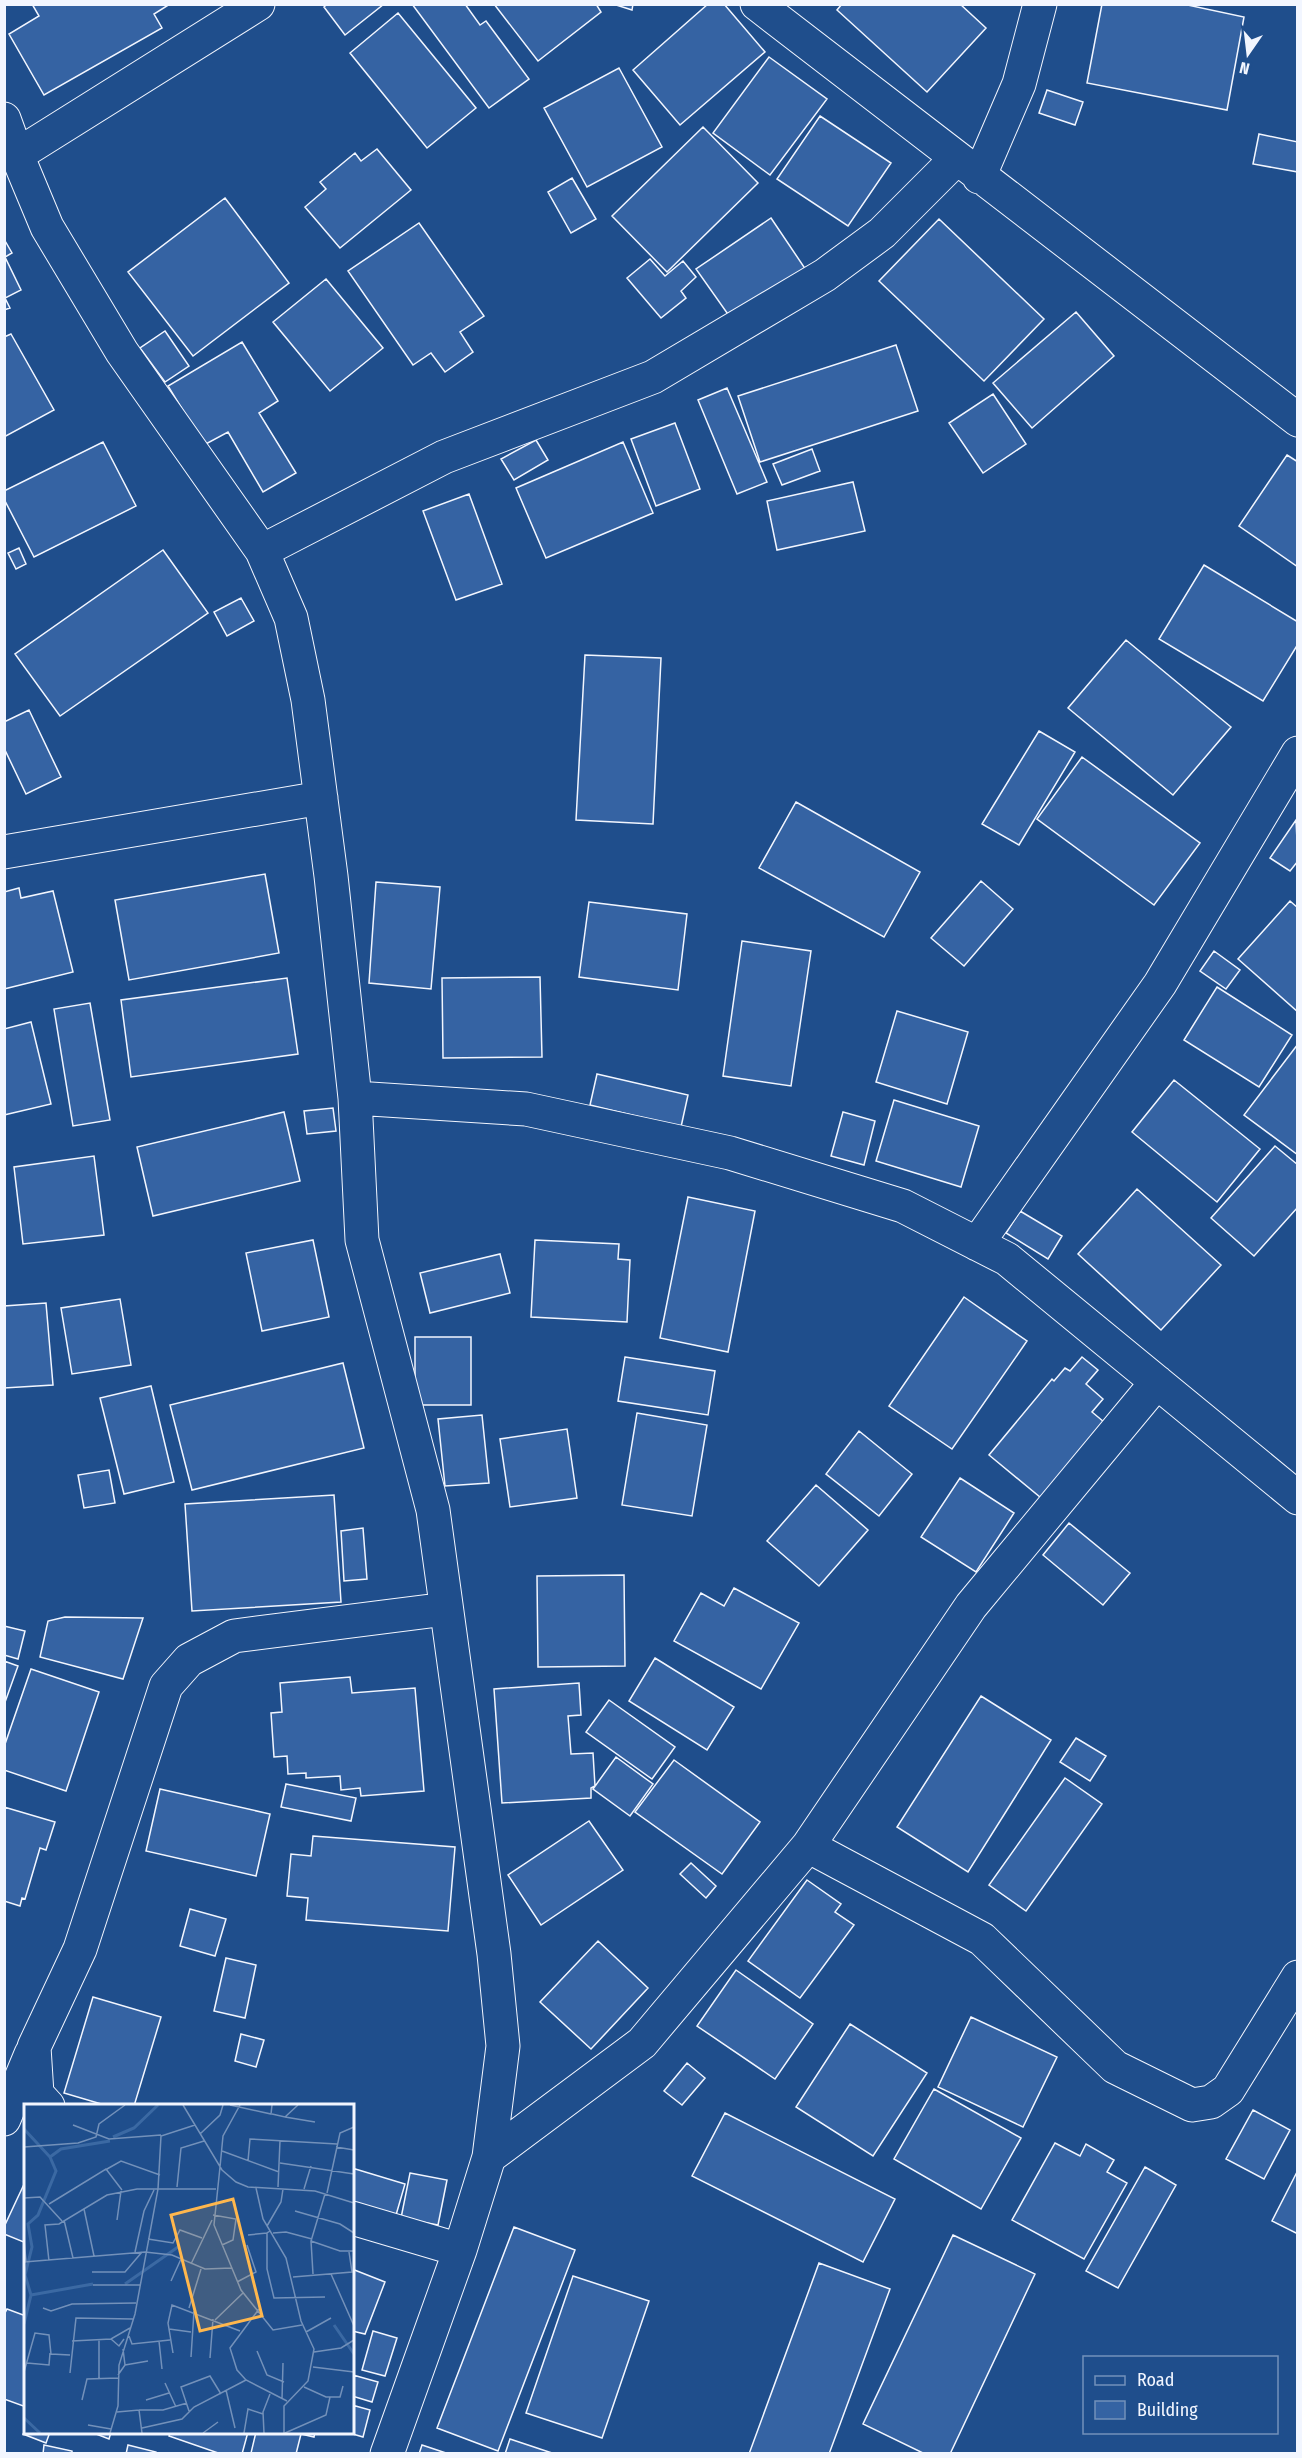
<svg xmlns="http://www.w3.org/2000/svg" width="1302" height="2458" font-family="'Fira Sans Condensed',sans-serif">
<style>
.building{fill:#3563a3;stroke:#f2f6ff;stroke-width:1.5}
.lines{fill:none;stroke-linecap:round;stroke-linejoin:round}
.minor-casing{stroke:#f2f6ff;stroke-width:35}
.minor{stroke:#1f4e8c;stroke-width:33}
.inset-river{fill:none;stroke:#3b69a3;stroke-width:3}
.inset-road{fill:none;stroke:#7391ba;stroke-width:1.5}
.view{fill:#ffb74d;fill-opacity:0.15;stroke:#ffb74d;stroke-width:3}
.inset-edge{fill:none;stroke:#f2f6ff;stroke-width:3}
</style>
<rect width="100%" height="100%" fill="#1f4e8c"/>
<path class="building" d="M32 4H170L154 14 162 28 44 95 9 34 39 16Z
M327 4H384L345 35 324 7Z
M412 4H465L480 25 486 21 529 79 489 108Z
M494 4H596L601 12 538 61Z
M613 4H633L632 10Z
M708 4H724L765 52 680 125 633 70Z
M842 4H960L986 28 927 92 837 10Z
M1102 4H1183L1244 17 1227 110 1087 83Z
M398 13 476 108 427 148 350 53Z
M769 57 827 99 770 175 713 133Z
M619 68 662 147 587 187 544 108Z
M1047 90 1083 102 1075 125 1039 113Z
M820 116 891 163 848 226 777 179Z
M703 127 758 183 667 272 612 216Z
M1259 134 1298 142V172L1253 164Z
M377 149 411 190 340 248 305 207 326 189 320 182 355 153 361 161Z
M572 178 596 219 571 233 548 192Z
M225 198 289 283 193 356 128 272Z
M771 218 806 270 732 320 696 269Z
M939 219 1044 319 984 381 879 281Z
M419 223 484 316 460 332 473 352 445 372 431 353 413 365 348 271Z
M4 239 12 253 5 257 21 290 5 298 10 308 4 310Z
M650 259 665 276 683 261 696 277 681 291 686 298 661 318 627 278Z
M326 279 383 348 330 391 273 322Z
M1076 312 1114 356 1032 428 993 383Z
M165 331 189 366 165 382 140 348Z
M11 334 54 410 4 437V337Z
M242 342 278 401 259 413 296 473 263 492 228 432 204 445 168 386Z
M896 345 918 411 760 462 738 396Z
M727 388 767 482 737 494 698 400Z
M993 394 1026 444 983 473 949 423Z
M675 423 700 489 656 506 631 439Z
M536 440 548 460 514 480 501 459Z
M103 442 136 506 34 557 4 499V491Z
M623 442 653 513 546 558 516 488Z
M812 449 820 471 782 485 773 464Z
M1287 455 1298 462V567L1239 526Z
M853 482 865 531 777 550 767 501Z
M469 494 502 584 456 600 423 511Z
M19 548 26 564 16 569 8 553Z
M163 550 208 613 60 716 15 654Z
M1204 565 1298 622V644L1263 701 1159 639Z
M241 598 254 621 227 636 214 612Z
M1126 640 1231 727 1173 795 1068 708Z
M585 655 661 658 653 824 576 820Z
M29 710 61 777 26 794 4 748V722Z
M1039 731 1075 752 1019 845 982 824Z
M1082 757 1200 843 1154 905 1037 819Z
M796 802 920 872 884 937 759 868Z
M1296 820 1298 861 1290 871 1270 858Z
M265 874 279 953 129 980 115 900Z
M981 881 1013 909 964 966 931 938Z
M376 882 440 887 431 989 369 983Z
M19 888 21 898 53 891 73 972 4 989V892Z
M1290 901 1298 908V1012L1238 959Z
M589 902 687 914 678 990 579 977Z
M742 941 811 951 791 1086 723 1076Z
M1214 951 1240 970 1226 989 1200 971Z
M540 977 542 1057 443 1058 442 978Z
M287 978 298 1054 131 1077 121 1000Z
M1217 987 1292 1035 1259 1087 1184 1040Z
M90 1003 110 1120 73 1126 54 1009Z
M897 1011 968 1032 947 1104 876 1082Z
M31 1022 51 1104 4 1115V1029Z
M1298 1044V1155L1244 1115Z
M597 1074 688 1095 681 1127 590 1105Z
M1174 1080 1260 1149 1217 1202 1132 1132Z
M894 1100 979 1126 961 1187 876 1161Z
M333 1108 336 1131 307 1134 304 1111Z
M284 1112 300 1181 153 1216 137 1147Z
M843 1112 875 1121 864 1165 831 1156Z
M1275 1146 1298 1165V1207L1254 1256 1211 1218Z
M94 1156 104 1235 23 1244 14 1167Z
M1137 1189 1221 1265 1161 1330 1078 1254Z
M688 1197 755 1211 728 1352 660 1338Z
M1020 1211 1062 1236 1048 1259 1006 1233Z
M313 1240 329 1317 262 1331 246 1253Z
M535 1240 619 1244 618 1259 630 1260 627 1322 531 1317Z
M500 1254 510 1293 430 1313 420 1273Z
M964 1297 1027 1341 952 1449 889 1406Z
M120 1299 131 1365 72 1374 61 1308Z
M46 1303 53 1385 4 1388V1306Z
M415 1337H471V1405H415Z
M625 1357 715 1371 708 1415 618 1401Z
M1082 1357 1098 1370 1086 1384 1103 1399 1092 1412 1110 1427 1046 1502 989 1455 1052 1379 1054 1381 1065 1368 1070 1371Z
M343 1363 364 1448 192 1490 170 1405Z
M151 1386 174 1482 124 1494 100 1398Z
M637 1413 707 1425 692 1516 622 1505Z
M482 1415 489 1483 445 1486 438 1419Z
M567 1429 577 1498 510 1507 500 1439Z
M859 1431 912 1474 879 1516 826 1474Z
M109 1470 115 1503 84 1508 78 1475Z
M960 1478 1014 1513 976 1572 921 1537Z
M816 1485 868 1530 819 1586 767 1541Z
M334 1495 341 1602 192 1611 185 1504Z
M1069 1523 1130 1573 1103 1605 1043 1555Z
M363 1528 367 1579 344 1581 341 1531Z
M624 1575 625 1666 538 1667 537 1576Z
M734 1588 799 1623 761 1689 674 1641 701 1593 724 1606Z
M65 1617 143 1618 123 1679 40 1657 48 1621Z
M4 1626 25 1631 18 1659 4 1655Z
M655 1658 734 1707 707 1750 629 1701Z
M4 1661 18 1666 4 1705Z
M31 1669 99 1692 66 1791 4 1770V1747Z
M350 1677 352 1693 415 1688 424 1791 361 1796 360 1788 341 1790 340 1776 306 1778V1773L288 1774 287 1756 274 1757 271 1713 282 1712 280 1683Z
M579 1683 581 1715 568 1716 571 1754 593 1753 595 1786 591 1788V1798L502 1803 494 1689Z
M981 1696 1051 1740 968 1872 897 1827Z
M609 1700 675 1747 652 1779 586 1732Z
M1076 1738 1106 1756 1090 1781 1060 1762Z
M616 1757 653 1784 630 1816 593 1789Z
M674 1760 760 1822 722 1874 635 1812Z
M1065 1778 1102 1804 1026 1911 989 1885Z
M286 1784 356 1798 351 1821 281 1807Z
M160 1789 270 1814 256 1876 146 1851Z
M4 1807 55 1822 46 1850 40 1848 25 1899 22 1898 20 1906 4 1901Z
M589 1821 623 1870 541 1925 508 1875Z
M313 1836 455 1847 448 1931 306 1920 308 1898 287 1896 291 1854 311 1856Z
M691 1863 716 1886 706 1898 680 1874Z
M807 1880 841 1904 835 1912 854 1925 800 1998 748 1961Z
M190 1909 226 1919 215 1956 180 1946Z
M598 1941 648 1988 591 2049 540 2002Z
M226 1958 256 1965 245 2018 214 2011Z
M736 1970 813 2024 775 2079 697 2026Z
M93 1997 161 2017 134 2106H108L64 2093Z
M971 2017 1057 2057 1023 2127 938 2087Z
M850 2024 927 2073 873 2156 796 2107Z
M241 2034 264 2040 256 2067 235 2061Z
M687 2063 705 2078 682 2105 664 2091Z
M934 2089 1021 2138 981 2209 894 2159Z
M1253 2110 1290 2130 1264 2179 1226 2159Z
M725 2113 895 2199 863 2262 692 2176Z
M1055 2143 1080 2156 1086 2144 1114 2160 1107 2172 1127 2183 1084 2259 1012 2220Z
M1145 2167 1176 2185 1118 2288 1086 2271Z
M352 2168 405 2184 396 2215 352 2203Z
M1298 2170V2234L1272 2221Z
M410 2173 447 2180 438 2225 401 2218Z
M26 2180V2243L4 2234V2227Z
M514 2227 575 2250 498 2451 437 2428Z
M953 2235 1035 2274 950 2454H925L863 2424Z
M819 2263 890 2289 829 2454H749Z
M352 2269 385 2282 365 2334 352 2331Z
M573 2276 649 2301 602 2438 526 2413Z
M7 2309 26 2316V2407L4 2399V2315Z
M373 2331 397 2338 385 2376 362 2370Z
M353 2375 378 2382 372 2402 352 2396Z
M352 2405 370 2410 363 2437 346 2432H352Z
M26 2429V2432H50L46 2443 23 2434Z
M91 2432H111L109 2439Z
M170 2432H248L242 2454H221L169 2436Z
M256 2432H315L314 2437 301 2434 296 2454H253L251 2453Z
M510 2439 555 2454H505Z
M44 2445 72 2451V2454H43Z
M128 2445 156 2452V2454H126Z
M422 2445 449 2454H419Z"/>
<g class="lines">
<defs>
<path id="minor" d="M757 4 1298 420
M4 119 17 155 47 227 122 352 262 551 291 618 308 700 331 876 355 1098 362 1240 433 1510 494 1954 503 2046 489 2157 460 2250 387 2454
M17 155 258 4
M979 177 1019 84 1040 4
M262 551 444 457 653 377 825 275 882 233 956 159
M4 852 321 798
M355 1098 526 1109 730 1153 903 1206 1007 1259 1298 1498
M977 1244 1160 984 1298 753
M808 1846 982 1939 1115 2067 1192 2105 1211 2102 1228 2090 1298 1977
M48 2106 37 2094 34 2047 80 1949 166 1686 189 1660 234 1636 446 1609
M4 2119 31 2054
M489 2157 642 2043 808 1846 971 1606 1157 1382
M352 2218 460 2250"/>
</defs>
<use href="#minor" class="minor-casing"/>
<use href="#minor" class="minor"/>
</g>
<g transform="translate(24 2104)">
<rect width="330" height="330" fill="#1f4e8c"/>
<path class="inset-river" d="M0 25 26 53 32 67 14 111 4 120 8 143 1 171 7 191 0 220M89 33 110 24 134 1M26 53 37 45 86 37M101 180 154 143M7 191 69 180M310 221 330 250M0 314 16 329"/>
<path class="inset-road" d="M159 1 198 66 212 78 224 83 291 87 330 99M206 1 247 10 248 1M248 10 261 13 274 1M261 13 291 18M49 21 85 35 137 31M176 30 196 11 199 1M0 43 54 39 72 33 75 20 101 1M312 43 330 46M198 47 255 68M224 57 226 35 313 40M256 59 330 70M196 63 190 121 217 186 249 226 278 221M196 63 199 32 216 1M83 65 97 57 136 71M153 83 157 44 180 37M254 83 256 37M232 84 239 115 262 154 277 217 290 245 284 277 260 302V329M280 85 287 62M303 89 316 29 330 23M0 94 16 93 38 117M25 100 82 65 98 86M60 105 70 152M271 107 316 120 330 129M189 111 212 115 209 136 198 141M40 116 49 154M93 116 97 87M243 122 257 98 259 85M246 127 243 129V165L250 194 301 193M249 129 262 128 288 135M224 131 243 129M0 135 2 157M124 135 149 139 156 126 178 134M287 137 316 147H330M111 148 120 107 130 86M25 157 21 121 35 120 83 91 113 85H192M0 158 121 148 148 151 181 165 208 164M167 160 188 116M68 168H101L118 148M289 170 287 137 301 90M307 170 330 222M269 173 328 168 325 148M147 177 157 155M213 178 232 168 223 141M69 181H117M19 204 27 207 48 200 112 199M165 204 177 165M235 205 206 244 213 266 222 276 263 297M191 216 219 189M145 225 167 228M282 228 307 214M105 232 108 240 146 236M87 235 95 242 100 235M75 236V274M48 237 87 235 106 224M135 237 138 265M233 247 243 271 260 278M290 248 317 244 330 236M149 249 144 219 148 201 216 227M167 253 170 207M186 254 189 215M3 259 25 261 26 249M101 261 124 257M289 263 330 268M0 268 11 229 25 231 27 250 46 251M46 269 52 214 109 215M94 271 101 261 99 245M141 279 152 303M280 283 302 293H316L319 282M202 286 211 324M258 295 259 259M58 296 63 275 94 274M122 296 145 289M115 306H139L163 299M165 307 157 283 186 272 197 290M93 308 115 306 118 329M64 321 87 325M118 324 158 315 170 303 222 276M86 329 94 302 95 261 111 210 134 85 137 32 171 21M179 329 194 318M220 329 224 305 239 310M240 329 239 308 246 290M261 329 302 311 306 293"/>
<path class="view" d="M209 95 238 212 176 227 147 111Z"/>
<rect width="330" height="330" class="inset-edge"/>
</g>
<rect width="1302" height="2458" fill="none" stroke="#f2f6ff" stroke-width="12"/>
<rect x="1083" y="2356" width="195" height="78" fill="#1f4e8c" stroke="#7391ba" stroke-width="1.5"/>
<rect x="1095" y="2376" width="30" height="9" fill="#1f4e8c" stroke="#7391ba" stroke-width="1.5"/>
<text x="1137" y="2386" font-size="18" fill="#f2f6ff">Road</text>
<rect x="1095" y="2401" width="30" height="18" fill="#3563a3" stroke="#7391ba" stroke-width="1.5"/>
<text x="1137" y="2416" font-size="18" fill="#f2f6ff">Building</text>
<g transform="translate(1248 54) rotate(194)" stroke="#1f4e8c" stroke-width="4.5" paint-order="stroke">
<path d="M0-4.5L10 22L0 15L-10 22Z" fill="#f2f6ff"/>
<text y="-9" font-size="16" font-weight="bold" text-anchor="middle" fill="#f2f6ff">N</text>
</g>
</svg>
